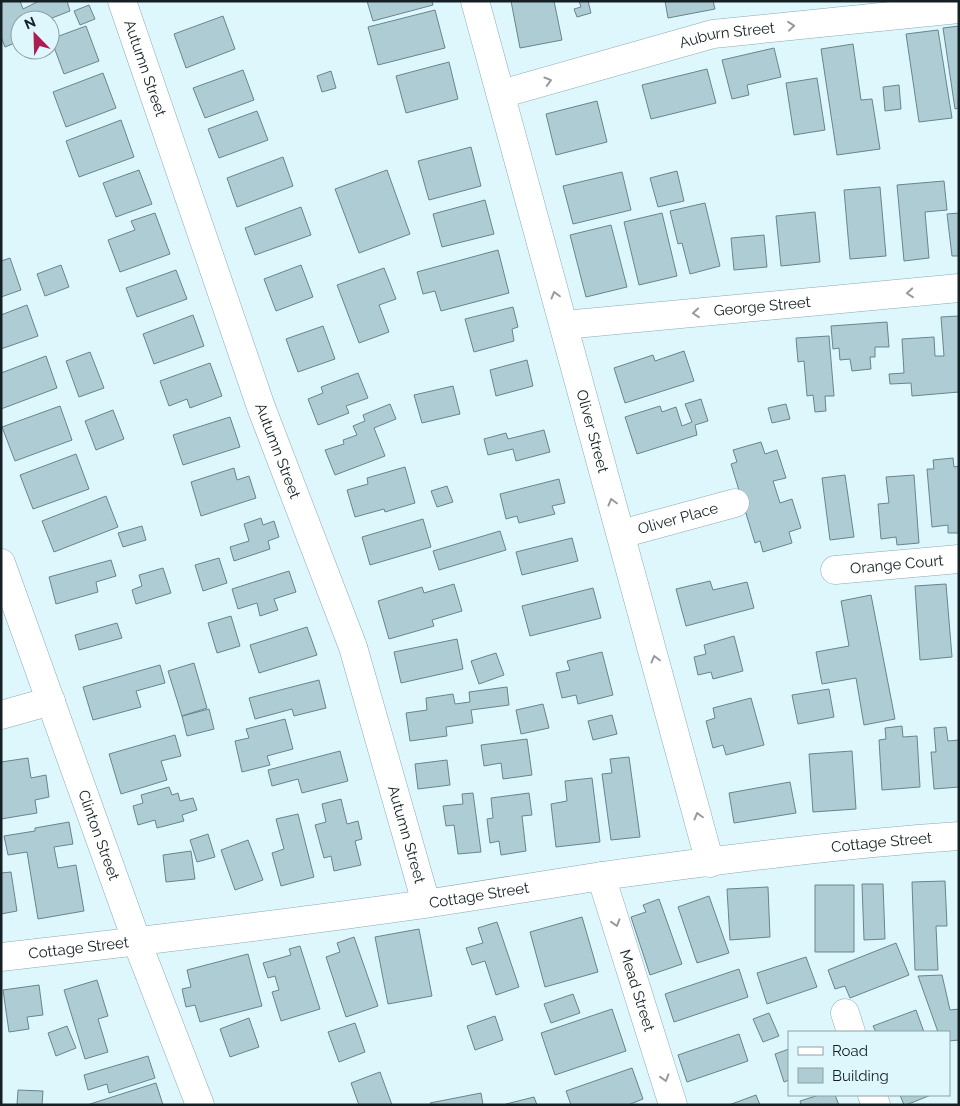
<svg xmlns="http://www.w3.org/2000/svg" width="960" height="1106" font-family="Raleway,sans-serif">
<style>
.building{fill:#adccd4;stroke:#68858d}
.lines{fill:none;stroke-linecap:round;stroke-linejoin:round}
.minor-casing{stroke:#8baab1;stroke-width:29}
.minor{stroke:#fff;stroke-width:28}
.oneway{stroke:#959b9c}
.labels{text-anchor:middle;stroke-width:5;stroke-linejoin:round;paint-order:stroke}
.street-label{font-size:15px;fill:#142023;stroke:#ddf7fd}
</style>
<rect width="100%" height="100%" fill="#ddf7fd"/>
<path class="building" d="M1 1H20L23 9 39 1H67L70 11 52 18 56 28 50 30V20H20V41L5 47 1 37Z
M367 1H432L433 5 373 21Z
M511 1H554L562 40 520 48Z
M579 1H588L591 13 577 17 574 9 581 7Z
M665 1H713L715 9 668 18Z
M89 5 95 19 80 25 74 11Z
M435 10 445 48 378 65 368 27Z
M223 16 235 49 186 68 174 34Z
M86 26 99 61 64 74 51 39Z
M959 26V108L955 109 943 28Z
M938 30 952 118 919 122 906 34Z
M853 44 861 100 872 99 880 149 837 155 821 49Z
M774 48 781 77 747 85 749 95 732 99 722 60Z
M449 62 458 99 406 113 396 76Z
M707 69 716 103 651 119 642 85Z
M243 70 254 100 205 118 193 88Z
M331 71 336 88 322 92 317 76Z
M103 73 116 108 66 127 53 92Z
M817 78 825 130 794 135 786 83Z
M899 85 901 109 885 111 883 87Z
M597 101 607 142 556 155 546 114Z
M257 111 268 140 219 158 208 129Z
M121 120 134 157 79 177 66 141Z
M471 147 481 186 429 200 418 161Z
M283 157 293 186 237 207 227 178Z
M139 170 152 204 116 217 103 183Z
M387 170 410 234 359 253 335 189Z
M677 171 684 201 658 207 650 178Z
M622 172 631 210 573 224 563 186Z
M944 181 947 210 925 212 929 258 904 261 897 185Z
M880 187 886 256 850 259 844 190Z
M485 200 494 234 442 247 433 214Z
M705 203 720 266 690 274 682 243 678 244 670 211Z
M301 207 311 235 255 255 245 228Z
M815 212 820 262 781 266 776 216Z
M155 213 170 254 120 272 108 240 135 230 131 221Z
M662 213 677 276 639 285 624 222Z
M959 213V256H952L947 214Z
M611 225 627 287 586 297 570 235Z
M764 235 767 267 734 270 731 238Z
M498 250 509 293 441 311 435 291 423 294 417 272Z
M10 258 21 290 1 297V261Z
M61 265 69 287 45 296 37 274Z
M301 265 313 297 276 311 264 279Z
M384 268 396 299 379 305 389 332 359 343 337 285Z
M176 270 187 299 137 317 126 288Z
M27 305 38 336 1 349V315Z
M513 307 518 327 512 329 514 341 474 352 465 319Z
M193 315 204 346 154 364 143 334Z
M959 316V392L912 396 911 383 890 384 889 374 904 373 902 339 934 337 935 356H944L941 317Z
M887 322 889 347H875V357H870L871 369 852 371 850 359 840 360 839 348 833 349 831 326Z
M323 326 335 359 298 372 286 339Z
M829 336 834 396H825L826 411 815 412 813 395 807 396 804 361 798 362 796 338Z
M684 351 694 381 625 403 614 368 653 355 655 361Z
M90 352 104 388 79 397 66 361Z
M46 356 57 388 1 409V373Z
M527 360 533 386 496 396 490 370Z
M210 363 222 396 190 408 187 399 169 406 160 381Z
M358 373 368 398 346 406 349 413 318 425 308 399 323 393 321 387Z
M453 386 460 414 422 423 414 395Z
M701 399 708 421 695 425 697 435 637 454 625 417 660 406 662 412 676 407 682 426 692 422 685 404Z
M390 404 396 419 374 428 385 456 335 475 325 450 344 444 343 440 357 435 353 426 365 421 363 415Z
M786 404 790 419 772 423 768 408Z
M60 406 72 440 15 461 2 427Z
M113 410 124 439 96 450 85 421Z
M230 417 240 447 183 465 173 435Z
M544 430 550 452 516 461 513 449 488 455 484 439 506 433 508 439Z
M761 442 765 454 777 450 786 478 773 481 780 503 792 499 801 528 789 532 792 543 763 552 760 541 755 543 731 464 737 462 733 450Z
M76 454 89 489 33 509 20 475Z
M953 458 954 467 959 466V533H948V525L932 527 927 469H934L933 460Z
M405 467 415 503 385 512 384 509 355 517 347 490 368 484 367 478Z
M234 468 237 480 249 476 256 498 201 516 191 482Z
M845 475 854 537 830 540 822 478Z
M914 475 919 543 897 545 896 537 881 539 878 504 889 503 886 477Z
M559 479 565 503 552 506 555 514 519 523 517 516 506 519 500 494Z
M447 486 453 502 437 507 431 491Z
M106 496 118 527 54 552 42 521Z
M261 518 263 525 274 521 279 537 268 541 270 549 234 561 230 547 249 541 244 524Z
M423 519 431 547 370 565 362 537Z
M142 526 146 540 123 547 118 533Z
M500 531 506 550 439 570 433 551Z
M572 538 578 561 522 575 516 552Z
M219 558 227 583 203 591 195 565Z
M111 560 116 576 96 582 98 592 56 604 49 577Z
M163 568 171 593 136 604 132 590 142 586 139 575Z
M289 571 296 592 274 599 278 610 260 616 257 603 238 609 232 589Z
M710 581 713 590 747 582 754 608 686 626 676 589Z
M454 584 462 611 432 620 434 626 389 639 378 601 422 587 424 593Z
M946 584 952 657 920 660 915 586Z
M593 588 601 618 530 636 522 606Z
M871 595 895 719 864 725 856 678 822 684 816 652 849 646 841 601Z
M231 616 240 646 217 653 208 623Z
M117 623 122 638 79 650 75 635Z
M307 627 317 655 259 673 250 645Z
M734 636 743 671 713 679 711 672 698 675 694 657 706 654 704 645Z
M457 639 463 669 401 683 394 652Z
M602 652 613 695 578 704 576 695 562 698 556 673 570 670 567 661Z
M496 653 504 675 479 684 471 661Z
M194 663 207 708 182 716 168 671Z
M160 665 165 683 136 691 141 707 93 720 83 687Z
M319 680 326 708 294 716 292 709 255 719 249 698Z
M507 687 509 705 471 710 473 723 446 727 447 736 410 741 406 713 427 710 426 698 453 694 455 704 470 702 469 692Z
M829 689 834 717 798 724 792 695Z
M751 698 764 745 726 755 723 745 713 748 706 721 715 718 713 708Z
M543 704 549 728 521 734 516 710Z
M209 709 214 729 187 736 182 716Z
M612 715 617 734 593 740 588 721Z
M285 719 293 749 267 756 270 765 242 772 235 741 249 738 246 729Z
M902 726 903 737 917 736 920 787 882 790 879 740 886 739 885 728Z
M946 727 948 741 959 740V787L934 789 931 752H936L934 728Z
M175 735 181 756 161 761 167 780 121 794 109 754Z
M527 739 532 775 503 779 501 763 484 766 481 745Z
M340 751 348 781 302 793 298 779 272 786 268 770Z
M852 751 856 809 813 812 809 754Z
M629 757 640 837 611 840 602 774 612 773 610 759Z
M28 758 31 778 46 775 49 797 35 800 37 813 1 819V762Z
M447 760 450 785 418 789 415 764Z
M592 778 600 842 556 847 551 804 567 801 565 781Z
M790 782 796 813 734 823 729 793Z
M169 787 172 795 178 793 180 801 193 798 197 810 182 815 184 821 157 828 155 820 138 825 133 806 143 803 141 795Z
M473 793 481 852 458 854 454 825 446 826 443 806 463 804 462 794Z
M529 793 532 815 522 816 526 851 501 855 499 841 490 843 487 819 493 818 491 798Z
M341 799 347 824 358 821 362 839 355 841 361 865 334 871 331 856 324 858 315 825 326 822 322 804Z
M298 814 314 877 281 886 272 853 284 849 276 819Z
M69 822 73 844 54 847 58 868 76 865 84 911 38 919 27 852 8 855 4 836 35 831V828Z
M208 834 215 857 197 862 190 840Z
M248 840 263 880 235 890 221 850Z
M191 851 195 879 166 882 163 855Z
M11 872 17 911 1 914V873Z
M945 881 947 926H936L938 970H915L912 882Z
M862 884H883L885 939 864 940Z
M815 885H854V952H815Z
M768 887 770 937 730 940 727 889Z
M709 896 729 953 697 963 678 907Z
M659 899 682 964 650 975 631 917 646 912 643 905Z
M582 917 598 972 545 987 530 932Z
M497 922 519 987 496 995 485 961 472 965 466 948 483 943 478 928Z
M419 929 432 996 388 1004 375 937Z
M354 937 378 1006 346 1017 326 957 340 952 337 943Z
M896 943 909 975 850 998 845 986 835 989 828 970Z
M300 946 320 1009 281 1021 272 992 279 990 275 976 268 978 263 963 291 955 289 949Z
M248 954 262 1006 200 1022 195 1005 186 1007 182 989 191 987 187 970Z
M806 957 817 987 767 1004 757 973Z
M739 969 748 997 674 1022 665 994Z
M942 975 950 1010 959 1009V1040L949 1041V1032H938L918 976Z
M97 980 108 1016 98 1019 108 1052 85 1059 64 990Z
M39 985 43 1015 27 1017 29 1029 9 1032 3 990Z
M573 994 580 1013 551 1023 544 1004Z
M612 1009 626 1051 555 1075 541 1033Z
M916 1010 924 1032H876L873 1026Z
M769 1013 779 1036 763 1042 753 1019Z
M495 1016 503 1040 475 1050 467 1026Z
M249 1018 259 1047 230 1057 220 1029Z
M355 1023 365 1052 339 1062 328 1032Z
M67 1026 76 1048 56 1056 48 1033Z
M739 1034 748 1061 687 1082 678 1055Z
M789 1049V1080L784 1082 775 1054Z
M148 1056 155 1078 109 1093 107 1084 88 1090 84 1075Z
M632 1068 643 1099 628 1105H571L566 1091Z
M380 1072 392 1105H359L351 1083Z
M156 1083 163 1105H87Z
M18 1090 43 1091 42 1105H17Z
M481 1093 483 1105H431L430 1103Z
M756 1095 760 1105H729Z
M819 1095H835L839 1105H801L800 1101Z
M900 1095H931L906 1105H904Z
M534 1097 537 1105H507L506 1104Z"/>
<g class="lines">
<defs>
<g id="minor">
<path id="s1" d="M122 1 261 407 353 647 426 903"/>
<path id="s2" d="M475 1 710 863"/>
<path id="s3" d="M501 94 713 34 959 9"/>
<path id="s4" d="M564 325 959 288"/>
<path id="s5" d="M621 534 735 503"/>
<path id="s6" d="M1 563 137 942 200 1105"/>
<path id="s7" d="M835 570 959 559"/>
<path d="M1 715 51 701"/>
<path id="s8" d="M601 876 673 1105"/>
<path id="s9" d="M1 957C143 941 284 924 425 904 484 895 543 885 602 876 720 860 840 844 959 836"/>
<path d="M845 1013 851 1032"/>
<path d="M872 1095 876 1105"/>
</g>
</defs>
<use href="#minor" class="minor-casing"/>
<use href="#minor" class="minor"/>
</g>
<defs><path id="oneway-chevron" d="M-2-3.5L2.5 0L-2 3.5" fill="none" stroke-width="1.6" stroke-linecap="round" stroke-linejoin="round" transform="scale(1.25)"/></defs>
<g class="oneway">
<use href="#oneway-chevron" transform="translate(791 26) rotate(-6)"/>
<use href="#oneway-chevron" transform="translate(548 81) rotate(-16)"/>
<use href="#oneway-chevron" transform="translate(910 293) rotate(175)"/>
<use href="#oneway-chevron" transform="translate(555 295) rotate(-105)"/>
<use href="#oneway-chevron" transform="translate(696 313) rotate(175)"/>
<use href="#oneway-chevron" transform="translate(612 502) rotate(-105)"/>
<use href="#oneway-chevron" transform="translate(655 659) rotate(-105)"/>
<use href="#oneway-chevron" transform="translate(698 816) rotate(-105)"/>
<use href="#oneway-chevron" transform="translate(616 923) rotate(73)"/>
<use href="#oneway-chevron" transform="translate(665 1078) rotate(73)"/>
</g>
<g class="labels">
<g class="street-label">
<text dy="5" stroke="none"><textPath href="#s3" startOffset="234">Auburn Street</textPath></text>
<text dy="5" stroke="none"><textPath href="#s1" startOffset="71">Autumn Street</textPath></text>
<text dy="5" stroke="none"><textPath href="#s4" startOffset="199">George Street</textPath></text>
<text dy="5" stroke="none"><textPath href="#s2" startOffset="446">Oliver Street</textPath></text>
<text dy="5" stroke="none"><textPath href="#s1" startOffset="476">Autumn Street</textPath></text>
<text dy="5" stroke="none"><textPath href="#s5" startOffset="59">Oliver Place</textPath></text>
<text dy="5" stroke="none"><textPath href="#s7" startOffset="62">Orange Court</textPath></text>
<text dy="5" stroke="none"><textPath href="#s6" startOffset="289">Clinton Street</textPath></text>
<text dy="5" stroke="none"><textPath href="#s1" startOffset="881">Autumn Street</textPath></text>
<text dy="5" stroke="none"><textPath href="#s9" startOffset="888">Cottage Street</textPath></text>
<text dy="5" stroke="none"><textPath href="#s9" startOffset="482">Cottage Street</textPath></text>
<text dy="5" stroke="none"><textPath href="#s9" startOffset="78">Cottage Street</textPath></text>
<text dy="5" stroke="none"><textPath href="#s8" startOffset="120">Mead Street</textPath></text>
</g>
</g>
<rect width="960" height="1106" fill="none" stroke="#142023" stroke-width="5"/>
<rect x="788" y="1031" width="162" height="65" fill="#ddf7fd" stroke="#8da1a6"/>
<rect x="798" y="1047" width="25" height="8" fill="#ffffff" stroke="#8da1a6"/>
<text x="832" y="1056" font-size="15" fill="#142023">Road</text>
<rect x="798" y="1068" width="25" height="15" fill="#adccd4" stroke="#8da1a6"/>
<text x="832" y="1081" font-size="15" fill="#142023">Building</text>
<g transform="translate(35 35) rotate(337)"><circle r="24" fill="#ddf7fd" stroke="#8da1a6"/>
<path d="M0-4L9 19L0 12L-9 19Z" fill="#ad1d54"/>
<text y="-8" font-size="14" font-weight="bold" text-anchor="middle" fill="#142023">N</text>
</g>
</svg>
